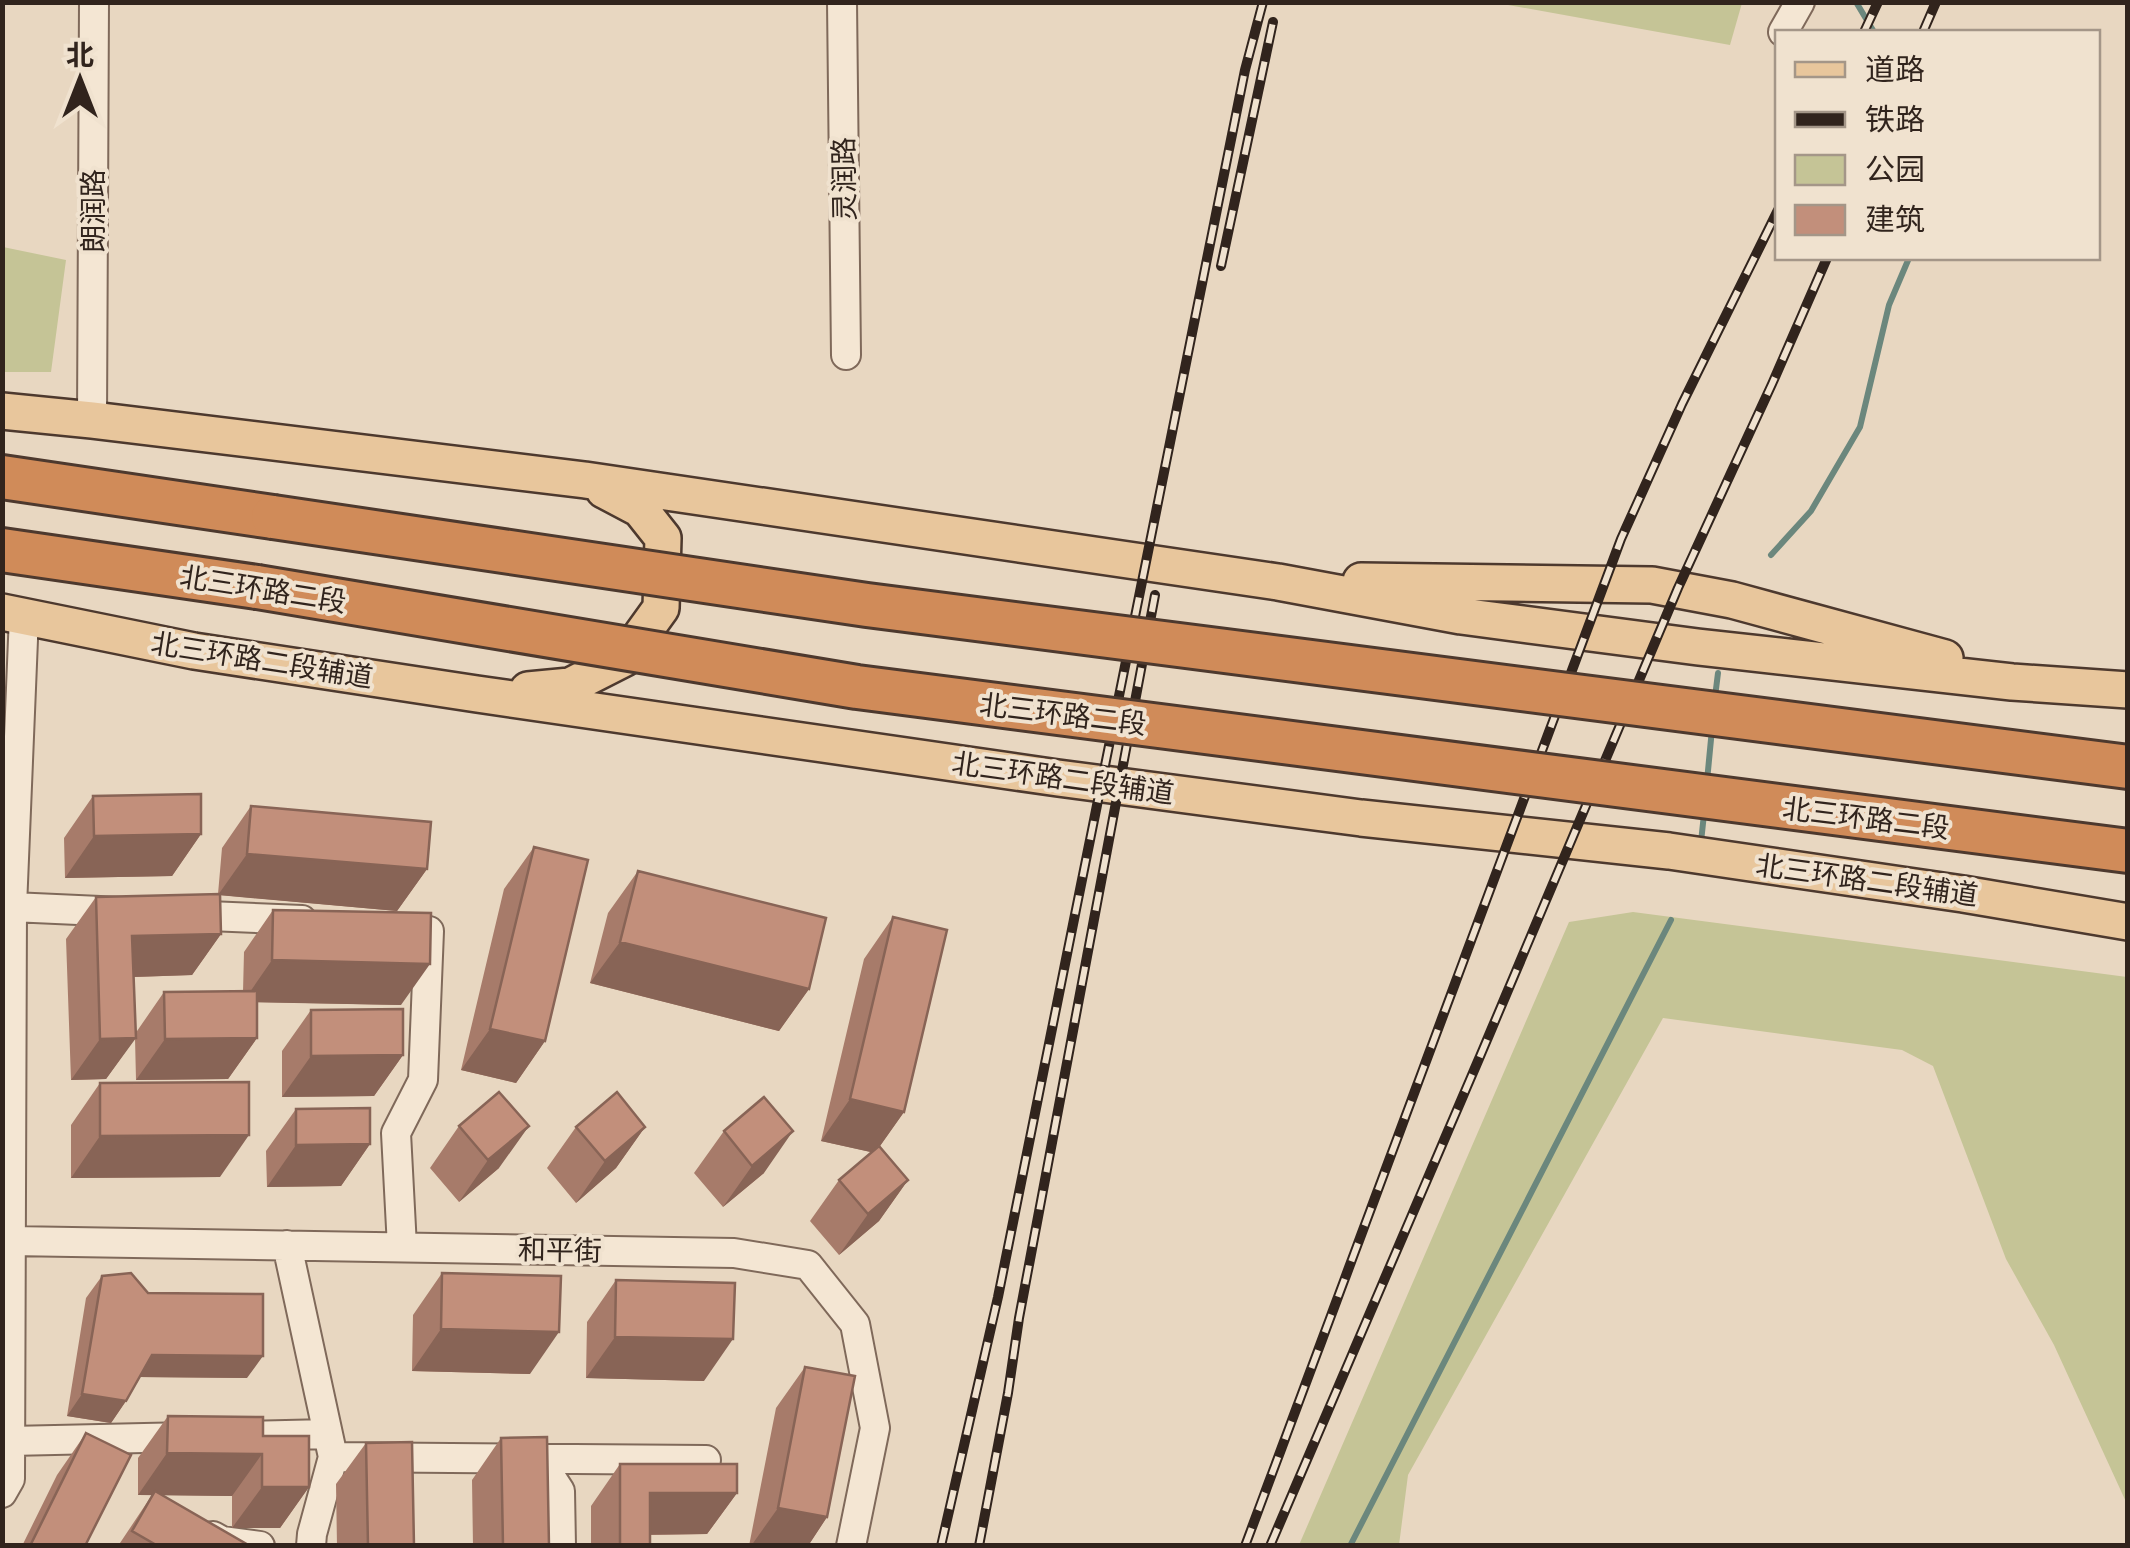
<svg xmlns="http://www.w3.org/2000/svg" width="2130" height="1548" font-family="Georgia,'Noto Sans SC',serif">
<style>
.green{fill:#c5c496}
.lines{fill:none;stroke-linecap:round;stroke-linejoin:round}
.stream{stroke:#6b877d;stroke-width:6}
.minor-casing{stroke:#7f695a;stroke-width:32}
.major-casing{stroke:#4d392e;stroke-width:40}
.highway-casing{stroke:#4d392e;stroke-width:48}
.minor{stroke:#f4e6d3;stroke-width:28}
.major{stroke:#e8c69c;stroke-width:35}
.highway{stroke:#d08b59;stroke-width:42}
.rail-casing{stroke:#31241d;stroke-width:10}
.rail{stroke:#f0e2cf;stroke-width:6;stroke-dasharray:19;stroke-linecap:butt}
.highway-bridge-casing{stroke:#4d392e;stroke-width:48;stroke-linecap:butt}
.highway-bridge{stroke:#d08b59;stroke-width:42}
.wall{fill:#a77b6a}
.shaded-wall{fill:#886456}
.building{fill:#c28f7b;stroke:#886456;stroke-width:2.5}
.labels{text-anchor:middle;stroke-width:8;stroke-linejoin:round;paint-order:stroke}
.street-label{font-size:28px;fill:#31241d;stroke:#f0e2cf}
</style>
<rect width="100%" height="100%" fill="#e8d7c1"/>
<path class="green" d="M1497 3H1742L1730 45Z
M3 247 66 260 51 372H3Z
M1633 912 2127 977V1504L2054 1345 2006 1259 1933 1066 1902 1050 1663 1018 1408 1475 1399 1545H1299L1569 922Z"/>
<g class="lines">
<path class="stream" d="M1856 2 1874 32
M1771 555 1811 511 1860 427 1889 305 1909 258
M1715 697 1718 673
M1707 781 1712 729
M1701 842 1704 814
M1350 1546 1671 920"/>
<defs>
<path id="minor" d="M842 2 846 355
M1783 32 1800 2
M92 420 94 2
M12 907 122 912
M185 915 302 920
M11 1241 734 1253 808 1265 855 1324 875 1428 851 1546
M287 1245 333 1457 312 1534 311 1546
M402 1247 396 1133 423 1080 429 931
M10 1441 328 1434
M333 1457 706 1460
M538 1457 560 1491 561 1546
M2 1493 10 1479 12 907 24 615
M213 1536 222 1541 260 1546"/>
<path id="major" d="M2 411 92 420 585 480 1278 582 1461 616 1698 647 2012 682 2128 690
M1361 581 1652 585 1732 600 1945 658
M2 612 194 651 477 694 1058 778 1361 818 1669 851 1963 894 2128 922
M528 690 570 686 625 658 661 608 663 538 640 509 604 490"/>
<path id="highway" d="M2 477 273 517
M2 550 257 587"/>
</defs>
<use href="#minor" class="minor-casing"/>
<use href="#major" class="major-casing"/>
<use href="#highway" class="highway-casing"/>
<use href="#minor" class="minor"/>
<use href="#major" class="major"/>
<use href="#highway" class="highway"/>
<defs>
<path id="rail" d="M1864 32 1878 2
M1923 32 1936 2
M1221 266 1273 22
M941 1546 998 1297 1245 70 1263 2
M979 1546 1008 1393 1019 1318 1155 595
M1245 1546 1621 539 1682 404 1778 210
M1270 1546 1481 1054 1678 588 1772 384 1827 258"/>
</defs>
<use href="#rail" class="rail-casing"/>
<use href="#rail" class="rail"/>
<defs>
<path id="highway-bridge" d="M273 517 867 605 2128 767
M257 587 857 687 2128 851"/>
</defs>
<use href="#highway-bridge" class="highway-bridge-casing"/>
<use href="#highway-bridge" class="highway-bridge"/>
</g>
<path class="wall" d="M93 796 201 834 172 876 65 878 64 838Z
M251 806 427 869 397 911 220 895 221 934 192 975 134 977 135 1034 164 992H243L244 952 273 910 401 1005 257 1002V1038L228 1079 136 1080 135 1038 106 1079 71 1080 66 939 96 897 218 894 222 848Z
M534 847 545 1041 516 1083 461 1070 504 889Z
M638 871 809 989 779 1031 590 983 608 913Z
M893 917 904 1112 880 1146 908 1180 879 1221 839 1255 810 1221 839 1180 871 1152 821 1141 864 959Z
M311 1010 403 1055 374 1096 282 1097V1051Z
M100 1083 220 1177 71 1178V1125Z
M296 1109 370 1144 341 1186 267 1187 266 1151Z
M459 1126 499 1168 459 1202 430 1168Z
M576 1127H645L616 1168 576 1203 547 1168Z
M724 1131 764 1173 723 1207 694 1173Z
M442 1273 530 1374 412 1371 413 1315Z
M102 1276 148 1293 247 1378 140 1377 126 1401 111 1423 67 1416 86 1298Z
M616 1280 704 1381 586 1378 587 1322Z
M805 1367 827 1517 808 1546H749L776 1408Z
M168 1416 263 1436 309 1487 280 1528H232V1496L162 1495 250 1546H118L152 1495H138V1458Z
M86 1433 85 1546H22L57 1475Z
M501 1438 549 1546H473L472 1480Z
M366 1443 414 1546H337L336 1484Z
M620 1464 737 1493 707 1534 650 1535V1546H591V1506Z"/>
<path class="shaded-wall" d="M201 834 172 876 65 878 94 836Z
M247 854 427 869 397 911 218 895Z
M221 934 192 975 103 978 132 936Z
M620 942 809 989 779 1031 590 983Z
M272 960 430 964 401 1005 243 1002Z
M490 1029 545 1041 516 1083 461 1070Z
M136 1038 106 1079 71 1080 100 1039Z
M257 1038 228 1079 136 1080 165 1039Z
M403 1055 374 1096 282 1097 311 1056Z
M850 1099 904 1112 875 1153 821 1141Z
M529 1126 499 1168 459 1202 488 1160Z
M645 1127 616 1168 576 1203 605 1161Z
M793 1131 764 1173 723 1207 752 1166Z
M249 1135 220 1177 71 1178 100 1136Z
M370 1144 341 1186 267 1187 296 1145Z
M908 1180 879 1221 839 1255 868 1214Z
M441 1329 559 1332 530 1374 412 1371Z
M615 1337 733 1339 704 1381 586 1378Z
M152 1355 263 1356 247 1378 137 1377Z
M82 1394 126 1401 111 1423 67 1416Z
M167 1453 262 1454 232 1496 138 1495Z
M262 1487H309L280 1528H232Z
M650 1493H737L707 1534 620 1535Z
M778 1508 827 1517 808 1546H751Z"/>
<path class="building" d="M201 794V834L94 836 93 796Z
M251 806 431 822 427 869 247 854Z
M534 847 588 860 545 1041 490 1029Z
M638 871 826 918 809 989 620 942Z
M220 894 221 934 132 936 136 1038 100 1039 96 897Z
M273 910 431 913 430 964 272 960Z
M893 917 947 930 904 1112 850 1099Z
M257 991V1038L165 1039 164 992Z
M403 1009V1055L311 1056V1010Z
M249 1082V1135L100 1136V1083Z
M499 1092 529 1126 488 1160 459 1126Z
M617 1092 645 1127 605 1161 576 1127Z
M764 1097 793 1131 752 1166 724 1131Z
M370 1108V1144L296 1145V1109Z
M879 1146 908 1180 868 1214 839 1180Z
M131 1273 148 1293 263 1294V1356L152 1355 126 1401 82 1394 102 1276Z
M442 1273 561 1276 559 1332 441 1329Z
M616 1280 735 1283 733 1339 615 1337Z
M805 1367 855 1376 827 1517 778 1508Z
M168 1416 263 1417V1436H309V1487H262V1454L167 1453Z
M86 1433 131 1455 85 1546H30Z
M547 1437 549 1546H503L501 1438Z
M412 1442 414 1546H368L366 1443Z
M620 1464H737V1493H650V1546H620Z
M155 1491 250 1546H158L132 1531Z"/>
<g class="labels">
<g class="street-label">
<text transform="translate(844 179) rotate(-91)" y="10">灵润路</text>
<text transform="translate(93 211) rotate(-90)" y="10">朗润路</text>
<text transform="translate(263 589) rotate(9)" y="10">北三环路二段</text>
<text transform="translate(262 660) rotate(9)" y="10">北三环路二段辅道</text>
<text transform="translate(1063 714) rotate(7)" y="10">北三环路二段</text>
<text transform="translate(1063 778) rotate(8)" y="10">北三环路二段辅道</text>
<text transform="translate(1866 818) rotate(7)" y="10">北三环路二段</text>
<text transform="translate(1867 880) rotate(8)" y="10">北三环路二段辅道</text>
<text transform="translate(560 1250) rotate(1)" y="10">和平街</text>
</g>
</g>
<rect width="2130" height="1548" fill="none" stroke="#31241d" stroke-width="10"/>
<rect x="1775" y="30" width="325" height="230" fill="#f0e2cf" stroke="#a49688" stroke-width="2.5"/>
<rect x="1795" y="62" width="50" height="15" fill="#e8c69c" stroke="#a49688" stroke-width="2.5"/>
<text x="1865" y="80" font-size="30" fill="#31241d">道路</text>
<rect x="1795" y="112" width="50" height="15" fill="#31241d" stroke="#a49688" stroke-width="2.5"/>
<text x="1865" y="130" font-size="30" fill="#31241d">铁路</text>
<rect x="1795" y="155" width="50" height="30" fill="#c5c496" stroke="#a49688" stroke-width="2.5"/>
<text x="1865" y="180" font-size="30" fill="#31241d">公园</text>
<rect x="1795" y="205" width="50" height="30" fill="#c28f7b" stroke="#a49688" stroke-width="2.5"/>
<text x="1865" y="230" font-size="30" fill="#31241d">建筑</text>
<g transform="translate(80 80)" stroke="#f0e2cf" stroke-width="8" paint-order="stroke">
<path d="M0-8L18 38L0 25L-18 38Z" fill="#31241d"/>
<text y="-15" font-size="28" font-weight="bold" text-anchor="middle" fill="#31241d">北</text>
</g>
</svg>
